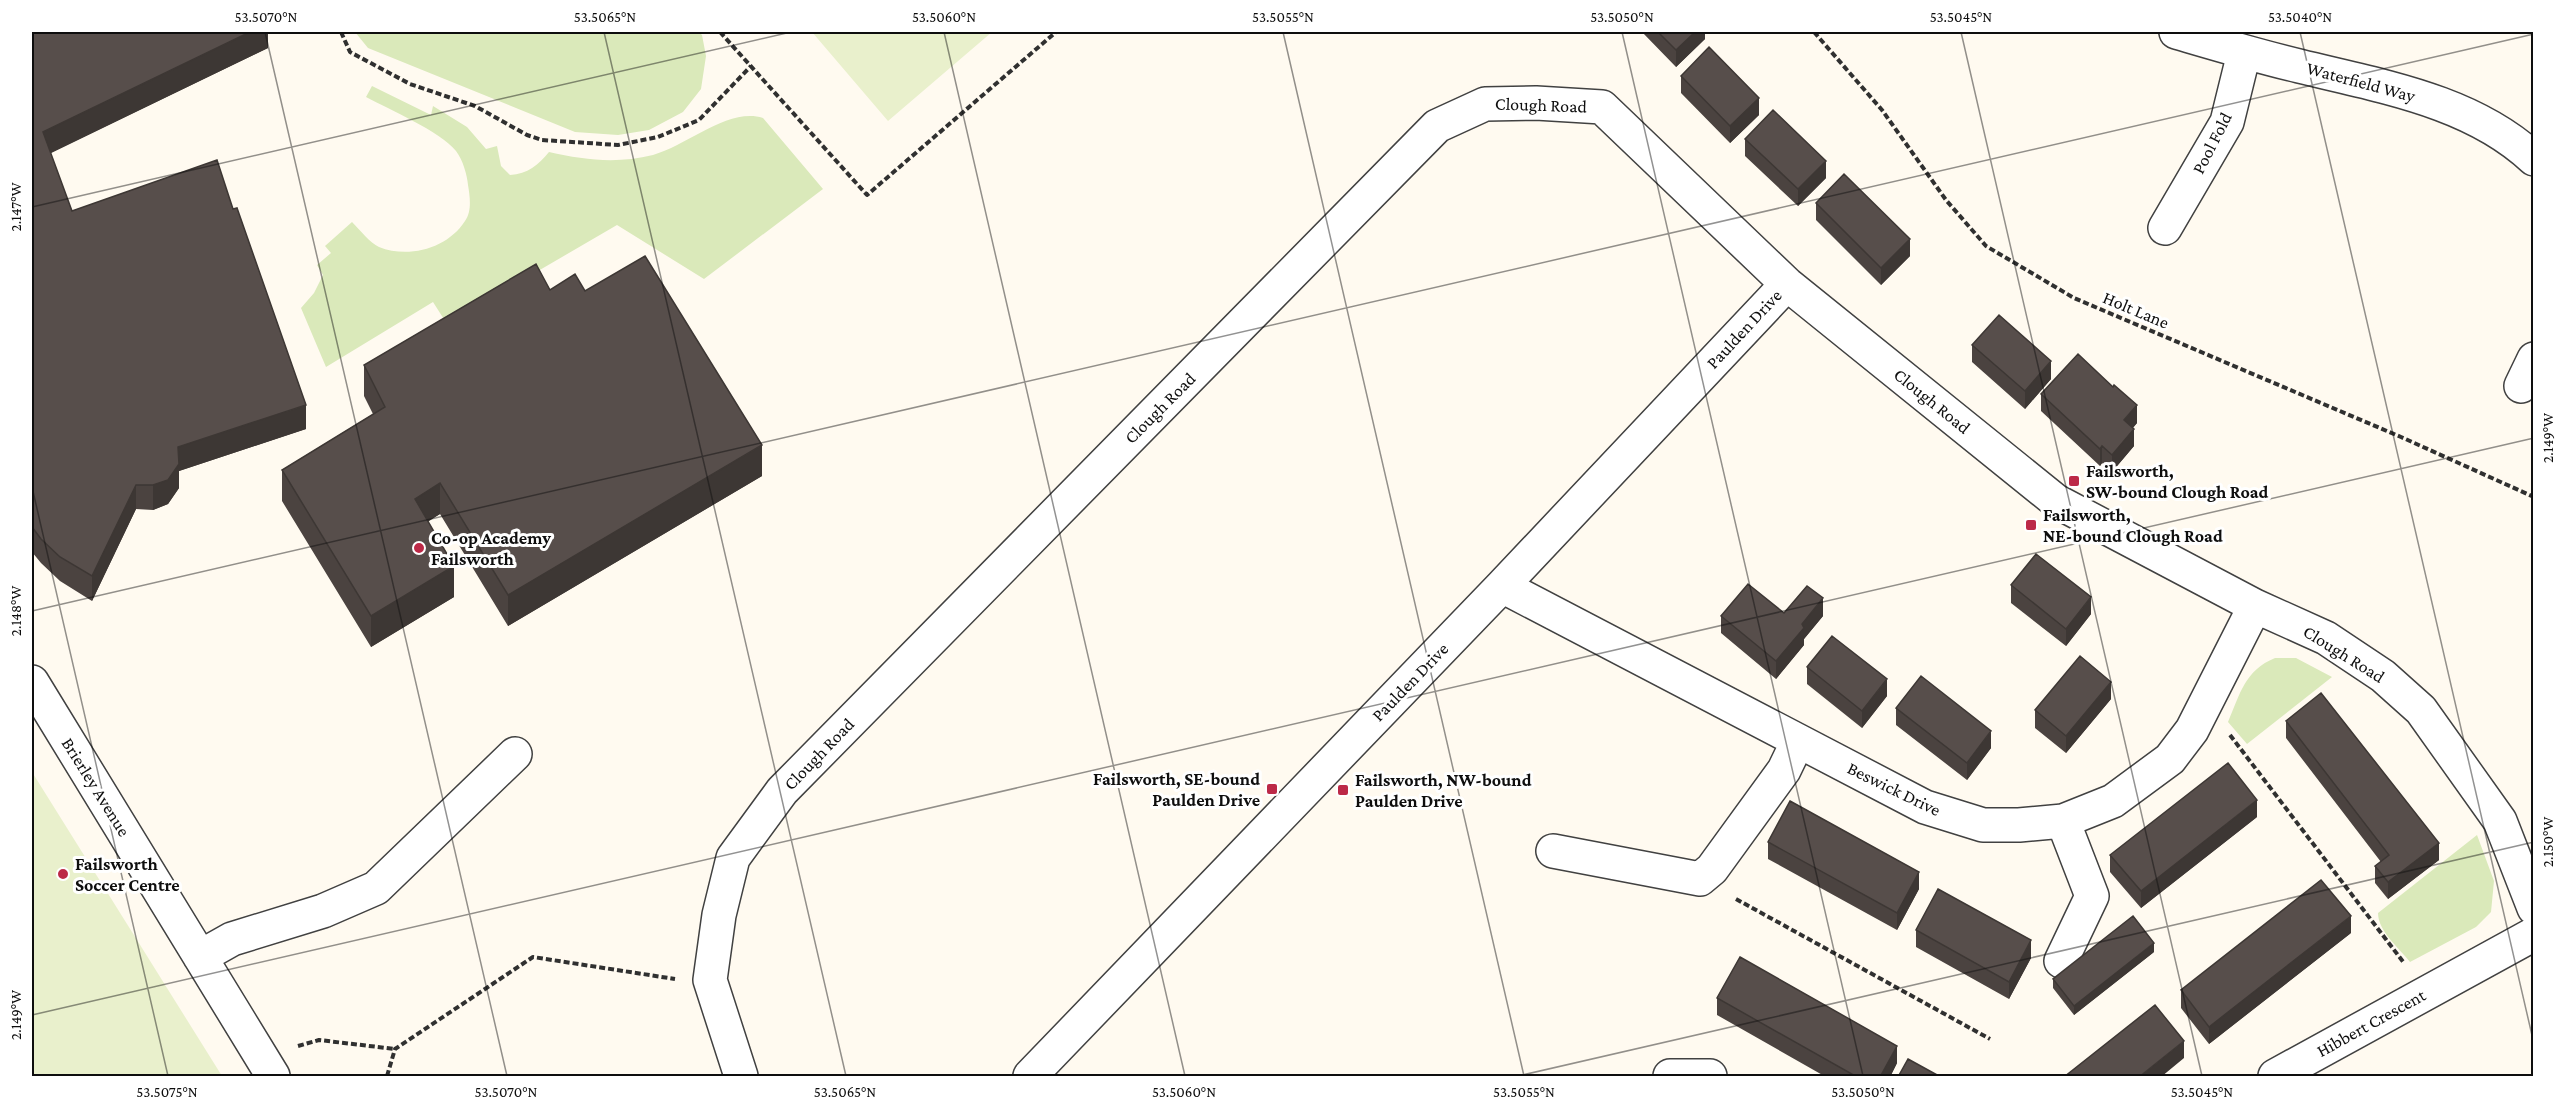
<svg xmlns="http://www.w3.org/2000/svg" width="2565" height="1108" font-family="'Crimson Pro',serif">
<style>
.green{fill:#dae9ba}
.pitch{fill:#e9f0cc}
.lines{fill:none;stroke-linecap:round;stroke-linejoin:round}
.minor-casing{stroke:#414141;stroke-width:36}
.path{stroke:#303030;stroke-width:4;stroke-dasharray:6 3;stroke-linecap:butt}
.minor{stroke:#fff;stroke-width:33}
.wall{fill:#4b4340}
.shaded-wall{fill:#3d3734}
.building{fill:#574e4b;stroke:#3d3734;stroke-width:1.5}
.ticks{fill:none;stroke:#0e0e0e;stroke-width:1.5;stroke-opacity:0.45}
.poi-dot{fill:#bc2947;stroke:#fff;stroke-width:2}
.labels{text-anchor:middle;stroke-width:6;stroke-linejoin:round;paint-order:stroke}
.street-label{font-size:18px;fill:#0e0e0e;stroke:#fff}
.poi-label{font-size:18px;font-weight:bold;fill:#0e0e0e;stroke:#fff;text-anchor:start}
.neatline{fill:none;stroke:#0e0e0e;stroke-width:2}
.ticks-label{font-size:15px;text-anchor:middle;fill:#0e0e0e}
</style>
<rect width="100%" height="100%" fill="#fffaf0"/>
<path class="green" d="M355 32H699L702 35 706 56 701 89 683 112 649 130 618 135 575 132 368 48Z
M372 86 431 115 433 106 467 127 486 149 497 146 501 166 510 175C528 174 538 165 549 152 584 160 617 164 653 155 688 145 729 107 763 118L823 189 704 279 617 225 447 324 433 302 326 367 301 308 314 293 323 275 317 265 331 253 325 246 352 222C360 230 370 243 379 247 409 259 448 248 465 221 472 211 470 197 468 185 467 175 463 160 456 151 440 131 390 110 366 97Z
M2275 658H2296L2332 677 2247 744 2228 722C2240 694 2245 670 2275 658Z
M2477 835 2494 881 2491 912 2476 927 2410 962C2399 948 2378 931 2378 913Z"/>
<path class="pitch" d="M812 32H992L888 121Z
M32 772 222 1076H32Z"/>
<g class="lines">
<defs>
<path id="minor" d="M2176 32C2217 44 2257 56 2299 66 2379 86 2471 100 2534 159
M2165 228 2227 122 2244 53
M2521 386 2534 359
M1502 586 1925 807 1983 825H2019L2063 821 2113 801 2170 759 2192 730 2255 606
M32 682 273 1076
M1553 851 1700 879 1712 869 1784 770 1798 741
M200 957 232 939 323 911 376 888 515 754
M2061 961 2092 896 2063 821
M741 1076 710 980 719 915 733 858 782 791 1437 126 1485 104 1536 103 1602 107 1787 284 2056 501 2255 606 2326 638 2383 676 2421 710 2500 821 2534 908
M1030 1076 1502 586 1787 284
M1670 1076H1710
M2275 1076 2534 934"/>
</defs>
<use href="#minor" class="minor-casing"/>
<path class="path" d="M341 32 350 52 410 84 475 106 527 135 542 140 618 145 658 137 699 120 751 66
M720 32 867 195 1056 32
M1814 32 1882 110 1946 200 1986 246 2074 298 2401 437 2534 497
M2230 735 2404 963
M1736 899 1990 1039
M298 1046 319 1040 395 1049
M387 1076 395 1049 533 957 675 979"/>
<use href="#minor" class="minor"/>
</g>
<path class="wall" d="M32 32H268V48L50 153 72 211 306 429 179 471V488L168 504 153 510 136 509 92 601 60 581 41 563 32 552Z
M1642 32H1705V39L1676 67Z
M1681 76 1759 115 1730 143 1681 93Z
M1745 139 1826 178 1798 206 1745 156Z
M1816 203 1910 256 1881 285 1816 220Z
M550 290 585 291 762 476 508 626 440 514 428 521 454 597 371 647 282 501V470L373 414 364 396V365Z
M1972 345 2051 379 2025 409 1972 362Z
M2041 394 2137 423 2133 428 2134 446 2112 472 2102 463 2100 466 2041 411Z
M2011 585 2091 614 2066 646 2011 603Z
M1784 613 1823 616 1804 639V645L1776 679 1721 633V616Z
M1807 667 1887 696 1862 728 1807 684Z
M2111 699 2066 753 2035 728V710Z
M1896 708 1991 748 1967 780 1896 725Z
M2286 721 2439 860 2388 899 2375 883V866L2381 862 2286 738Z
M2257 817 2141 908 2110 872V855Z
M1768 842 1919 889 1897 930 1768 859Z
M1916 930 2031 958 2009 999 1916 947Z
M2351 933 2209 1044 2181 1008V990Z
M2154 952 2074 1015 2053 988V979Z
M1717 998 1897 1063 1890 1077H1826L1717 1015Z"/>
<path class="shaded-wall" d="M250 32H268V48L43 157V132Z
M1695 32H1705V39L1676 67V50Z
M1759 98V115L1730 143V126Z
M1826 161V178L1798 206V189Z
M1910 239V256L1881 285V268Z
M2051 361V379L2025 409V391Z
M306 405V429L179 471V488L168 504 153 510V485L178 447Z
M2137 405V423L2124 437V420Z
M2134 429V446L2112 472V455Z
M762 445V476L508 626V595Z
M2102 446V463L2100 466V449Z
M440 483V514L415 530V499Z
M136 485V509L92 601V576Z
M454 566V597L371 647V616Z
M2091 597V614L2066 646V629Z
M1823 598V616L1804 639V645L1776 679V661L1802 624Z
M1887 679V696L1862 728V711Z
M2111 682V699L2066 753V736Z
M1991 731V748L1967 780V763Z
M2257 800V817L2141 908V891Z
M2439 843V860L2388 899V882Z
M1919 872V889L1897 930V913Z
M2351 916V933L2209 1044V1027Z
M2031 940V958L2009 999V982Z
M2154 943V952L2074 1015V1006Z
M2184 1041V1058L2161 1077H2139Z
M1897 1046V1063L1890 1077H1880Z"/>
<path class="building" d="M32 32H250L43 132 72 211 217 160 233 209 237 208 306 405 178 447 179 464 168 480 153 485H136L92 576 60 557 41 539 32 527Z
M1658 32H1695L1676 50Z
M1709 47 1759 98 1730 126 1681 76Z
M1773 110 1826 161 1798 189 1745 139Z
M1844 174 1910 239 1881 268 1816 203Z
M645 256 762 445 508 595 440 483 415 499 454 566 371 616 282 470 385 407 364 365 536 264 550 290 575 274 585 291Z
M1999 315 2051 361 2025 391 1972 345Z
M2078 354 2113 387 2114 385 2137 405 2124 420 2134 429 2112 455 2102 446 2100 449 2041 394Z
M2036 554 2091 597 2066 629 2011 585Z
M1748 584 1784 613 1807 586 1823 598 1802 624 1804 628 1776 661 1721 616Z
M1832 636 1887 679 1862 711 1807 667Z
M2080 656 2111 682 2066 736 2035 710Z
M1921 676 1991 731 1967 763 1896 708Z
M2321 693 2439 843 2388 882 2375 866 2389 855 2286 721Z
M2228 763 2257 800 2141 891 2110 855Z
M1790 801 1919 872 1897 913 1768 842Z
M2321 880 2351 916 2209 1027 2181 990Z
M1938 889 2031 940 2009 982 1916 930Z
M2133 916 2154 943 2074 1006 2053 979Z
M1740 957 1897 1046 1880 1077H1857L1717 998Z
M2155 1005 2184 1041 2139 1077H2064Z
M1908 1059 1939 1076V1077H1898Z"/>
<path class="ticks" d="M265 32 507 1076M604 32 846 1076M944 32 1185 1076M1283 32 1524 1076M1622 32 1863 1076M1961 32 2202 1076M2300 32 2534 1044M32 207 791 32M32 487 168 1076M32 611 2534 34M32 1015 2534 438M1518 1076 2534 842"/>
<g class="poi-dot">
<rect x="2068" y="475" width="12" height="12" rx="3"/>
<rect x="2025" y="519" width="12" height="12" rx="3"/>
<circle cx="419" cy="548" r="6"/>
<rect x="1266" y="783" width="12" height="12" rx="3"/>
<rect x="1337" y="784" width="12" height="12" rx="3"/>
<circle cx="63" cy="874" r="6"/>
</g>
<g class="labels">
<g class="street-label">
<text transform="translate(2361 82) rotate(15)" y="6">Waterfield Way</text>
<text transform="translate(1541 105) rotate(2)" y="6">Clough Road</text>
<text transform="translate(2212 143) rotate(-63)" y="6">Pool Fold</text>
<text transform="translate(2136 310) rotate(23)" y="6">Holt Lane</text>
<text transform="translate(1744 329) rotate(-47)" y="6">Paulden Drive</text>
<text transform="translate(1932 401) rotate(39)" y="6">Clough Road</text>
<text transform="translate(1160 408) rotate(-45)" y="6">Clough Road</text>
<text transform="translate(2344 654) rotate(32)" y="6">Clough Road</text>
<text transform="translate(1410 682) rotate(-46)" y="6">Paulden Drive</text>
<text transform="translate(819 754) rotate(-46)" y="6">Clough Road</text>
<text transform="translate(96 787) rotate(58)" y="6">Brierley Avenue</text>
<text transform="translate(1894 789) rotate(26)" y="6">Beswick Drive</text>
<text transform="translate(2371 1023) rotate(-29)" y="6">Hibbert Crescent</text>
</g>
<g class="poi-label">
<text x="2086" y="477">Failsworth,<tspan x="2086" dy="21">SW-bound Clough Road</tspan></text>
<text x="2043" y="521">Failsworth,<tspan x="2043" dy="21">NE-bound Clough Road</tspan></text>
<text x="431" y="544">Co-op Academy<tspan x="431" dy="21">Failsworth</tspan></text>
<text x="1260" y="785" text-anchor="end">Failsworth, SE-bound<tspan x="1260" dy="21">Paulden Drive</tspan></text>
<text x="1355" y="786">Failsworth, NW-bound<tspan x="1355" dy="21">Paulden Drive</tspan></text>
<text x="75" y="870">Failsworth<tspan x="75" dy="21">Soccer Centre</tspan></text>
</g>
</g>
<rect width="2565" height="1108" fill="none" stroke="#ffffff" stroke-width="66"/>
<rect x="33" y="33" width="2499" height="1042" class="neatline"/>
<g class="ticks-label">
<text x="266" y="22">53.5070°N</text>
<text x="605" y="22">53.5065°N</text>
<text x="944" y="22">53.5060°N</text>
<text x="1283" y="22">53.5055°N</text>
<text x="1622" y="22">53.5050°N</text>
<text x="1961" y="22">53.5045°N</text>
<text x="2300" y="22">53.5040°N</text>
<text transform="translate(16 207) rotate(-90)" y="5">2.147°W</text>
<text transform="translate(2548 438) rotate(-90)" y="5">2.149°W</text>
<text transform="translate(16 611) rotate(-90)" y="5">2.148°W</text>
<text transform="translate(2548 842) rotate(-90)" y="5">2.150°W</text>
<text transform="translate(16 1015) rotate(-90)" y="5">2.149°W</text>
<text x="167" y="1097">53.5075°N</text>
<text x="506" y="1097">53.5070°N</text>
<text x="845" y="1097">53.5065°N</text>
<text x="1184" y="1097">53.5060°N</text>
<text x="1524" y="1097">53.5055°N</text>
<text x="1863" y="1097">53.5050°N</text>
<text x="2202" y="1097">53.5045°N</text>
</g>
</svg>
